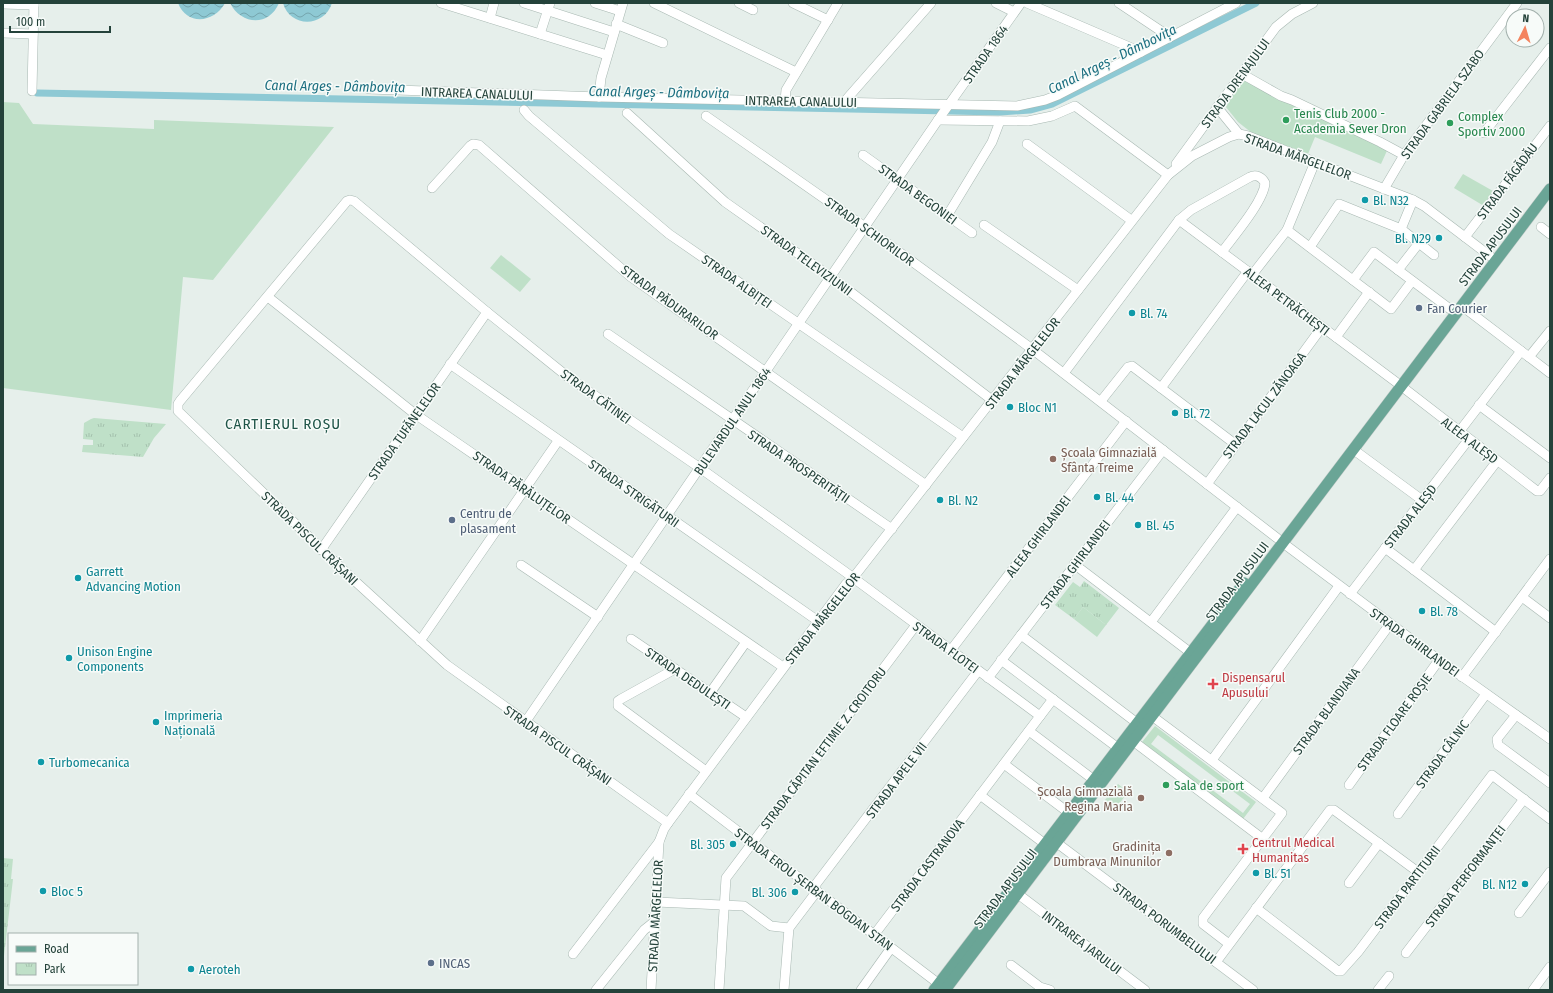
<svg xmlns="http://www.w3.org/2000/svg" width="1553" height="993" viewBox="0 0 1553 993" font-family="'Fira Sans Condensed',sans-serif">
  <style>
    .grass { fill: #bfe0c8; fill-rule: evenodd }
    .park { fill: url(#park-tufts) }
    .water { fill: url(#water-waves) }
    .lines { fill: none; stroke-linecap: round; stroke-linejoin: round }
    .canal { stroke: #8ec9d4; stroke-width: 7 }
    .minor-casing { stroke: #a8b8b2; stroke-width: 10 }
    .major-casing { stroke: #c2cac8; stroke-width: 12 }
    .minor { stroke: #fff; stroke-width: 9 }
    .major { stroke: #6aa596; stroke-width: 11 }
    .leisure-dot { fill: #2e9e5b; stroke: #f7fbf9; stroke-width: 1.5 }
    .culture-dot { fill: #0f9aa8; stroke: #f7fbf9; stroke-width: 1.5 }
    .service-dot { fill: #5c6f8a; stroke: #f7fbf9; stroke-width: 1.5 }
    .education-dot { fill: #8d6e63; stroke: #f7fbf9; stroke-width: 1.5 }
    .health-dot { fill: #e0444e; stroke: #f7fbf9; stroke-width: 1.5 }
    .labels { text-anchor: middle; stroke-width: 3; stroke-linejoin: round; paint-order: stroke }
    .street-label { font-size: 13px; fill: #24423a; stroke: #f7fbf9 }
    .leisure-label { font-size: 13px; fill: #27864d; stroke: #f7fbf9; text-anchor: start }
    .culture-label { font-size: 13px; fill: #0d838f; stroke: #f7fbf9; text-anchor: start }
    .service-label { font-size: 13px; fill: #4e5e75; stroke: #f7fbf9; text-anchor: start }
    .education-label { font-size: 13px; fill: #785e54; stroke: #f7fbf9; text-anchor: end }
    .health-label { font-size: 13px; fill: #be3a42; stroke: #f7fbf9; text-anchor: start }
    .water-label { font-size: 14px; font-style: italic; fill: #1c6f80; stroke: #f7fbf9 }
    .quarter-label { font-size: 15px; letter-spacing: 1px; fill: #1f5548; stroke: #f7fbf9 }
  </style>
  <defs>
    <pattern id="park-tufts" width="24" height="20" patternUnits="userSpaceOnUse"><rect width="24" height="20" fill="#bfe0c8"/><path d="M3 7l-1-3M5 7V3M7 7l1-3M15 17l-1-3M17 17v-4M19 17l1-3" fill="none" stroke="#a4c1ad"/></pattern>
    <pattern id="water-waves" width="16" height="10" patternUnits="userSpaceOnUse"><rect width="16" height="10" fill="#8ec9d4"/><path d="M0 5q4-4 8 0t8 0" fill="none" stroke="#74a5ad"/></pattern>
  </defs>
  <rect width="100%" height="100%" fill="#e6efeb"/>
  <g class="grass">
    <polygon points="1244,77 1318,117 1390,144 1381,164 1315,137 1308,154 1252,133 1238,122 1226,107"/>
    <polygon points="3,102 19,103 33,124 154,129 154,120 334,127 213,280 183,277 171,410 3,388"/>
    <polygon points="1463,174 1493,191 1484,206 1454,188"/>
    <polygon points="501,255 531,279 520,292 490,268"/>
    <polygon points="1083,607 1106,625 1097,637 1074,619"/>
    <path d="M1155 726 1256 802 1243 819 1142 742ZM1158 735 1250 804 1243 813 1151 744Z"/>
  </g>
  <g class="park">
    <polygon points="94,418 166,424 154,438 143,457 82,452 83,445 93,445 93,440 83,439 84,423 91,419"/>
    <polygon points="1084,581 1119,608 1106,625 1083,607 1074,619 1055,605 1073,582 1080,587"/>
    <polygon points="1118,784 1128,792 1116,808 1105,800"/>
    <polygon points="3,858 13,859 11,879 13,879 4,956"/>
  </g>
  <g class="water">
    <path d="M178 3H225C214 23 187 26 178 3Z"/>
    <path d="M230 3H279C269 27 241 25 230 3Z"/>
    <path d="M283 3H332C324 28 290 28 283 3Z"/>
  </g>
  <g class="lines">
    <polyline class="canal" points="37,93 1000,112 1030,110 1052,104 1256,3"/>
    <defs>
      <g id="minor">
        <polyline points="441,3 607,55"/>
        <polyline points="524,3 614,32"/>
        <polyline points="595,3 620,11"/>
        <polyline points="654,3 796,72"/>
        <polyline points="739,3 753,10"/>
        <polyline points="793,3 828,20"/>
        <polyline points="996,3 1014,12"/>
        <polyline points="1027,3 1141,52"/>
        <polyline points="1119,3 1170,37"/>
        <polyline points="3,4 34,5"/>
        <polyline points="490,18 494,3"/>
        <polyline points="616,24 663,43"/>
        <polyline points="3,33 33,34"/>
        <polyline points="540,34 550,3"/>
        <polyline points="1242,74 1281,96 1292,100 1380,142 1404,155"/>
        <polyline points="369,89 599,97 1017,106 1045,100 1058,95 1236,3"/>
        <polyline points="32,91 34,3"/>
        <polyline points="599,97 601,78 623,3"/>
        <polyline points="785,101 786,90 838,3"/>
        <polyline points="844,102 931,3"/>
        <polyline points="1217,107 1239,134"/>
        <polyline points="524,110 529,116 669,234 963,437"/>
        <polyline points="627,113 725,202 831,277 992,400"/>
        <polyline points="706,116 865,227 1032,349 1277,538"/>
        <polyline points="938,120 1028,121 1052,116 1075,106 1168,175"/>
        <polyline points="1484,133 1550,48"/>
        <polyline points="1027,144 1131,220"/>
        <polyline points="863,155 972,233"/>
        <polyline points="1176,164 1276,27 1292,14 1313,3"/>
        <polyline points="432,188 470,146 473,144 479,145 631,277 926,485"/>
        <polyline points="1384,189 1404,155 1517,3"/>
        <polyline points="947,216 992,142 1000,121"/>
        <polyline points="1179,220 1396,382 1537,491 1540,491 1550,478"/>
        <polyline points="984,225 1078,290"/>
        <polyline points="1541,227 1550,234"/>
        <polyline points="1401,229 1413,200"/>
        <polyline points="1287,230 1391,309 1412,281"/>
        <polyline points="1465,237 1550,126"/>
        <polyline points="1310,247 1339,204 1401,229 1434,255"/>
        <polyline points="1398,270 1419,243"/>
        <polyline points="1252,275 1287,230 1315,162"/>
        <polyline points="1353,280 1374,252 1450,309"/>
        <polyline points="268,297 415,414 783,667"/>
        <polyline points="1462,306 1550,373"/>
        <polyline points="608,334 892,529"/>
        <polyline points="1336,337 1369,292"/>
        <polyline points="1529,357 1550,331"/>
        <polyline points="450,364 818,621"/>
        <path d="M1064 373 1179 220 1191 210 1250 177C1256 174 1262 177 1265 183 1264 201 1233 237 1222 252"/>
        <polyline points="1161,388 1248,271"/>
        <polyline points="1101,401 1128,367 1132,366 1235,444"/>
        <polyline points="1479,405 1550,458"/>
        <polyline points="1459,432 1521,351"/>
        <polyline points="1354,450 1422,500"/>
        <polyline points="1207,484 1322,327"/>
        <polyline points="1283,543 1439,660 1550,739"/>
        <polyline points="1385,548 1496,632"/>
        <polyline points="321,550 487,312"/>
        <polyline points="1074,564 1191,653"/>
        <polyline points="521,565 598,617"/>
        <polyline points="1414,570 1497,461"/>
        <polyline points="1350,594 1469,439"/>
        <polyline points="1522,597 1550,618"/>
        <polyline points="1151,622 1237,507"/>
        <polyline points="1021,635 1137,723"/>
        <polyline points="631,639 746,717"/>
        <polyline points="420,641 558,441"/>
        <polyline points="951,650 1126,421"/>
        <polyline points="1001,660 1118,748"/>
        <polyline points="675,669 621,699 618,701 618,706 706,771"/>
        <polyline points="1462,677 1550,559"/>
        <polyline points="988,678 1163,450"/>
        <polyline points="710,693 746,642"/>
        <polyline points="1516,715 1497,739 1498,745 1550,783"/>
        <polyline points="1152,716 1282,813 1203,918 1203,924 1229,944"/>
        <polyline points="526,721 938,120 1021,3"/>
        <polyline points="1029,731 1094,780"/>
        <polyline points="1133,741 1263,839"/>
        <polyline points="1212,760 1339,586"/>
        <polyline points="1004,764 1069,813"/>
        <polyline points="1349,785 1439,660"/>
        <polyline points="689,794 939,984"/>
        <polyline points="980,795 1045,844"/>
        <polyline points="1263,798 1390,624"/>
        <polyline points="1398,814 1486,694"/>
        <polyline points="668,823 447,665 356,582 178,411 178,404 180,401 347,201 350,200 354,201 487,312 568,377 700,468 844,571 1040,716"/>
        <polyline points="1057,843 1253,990"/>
        <polyline points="1349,883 1379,843"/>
        <polyline points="813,888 978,671"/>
        <polyline points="1018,894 1145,990"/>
        <polyline points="656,902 744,906 771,926 789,928"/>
        <polyline points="1256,908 1338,971 1341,971 1358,952 1492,775 1550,819"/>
        <polyline points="1519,913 1550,872"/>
        <polyline points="874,935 1053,699"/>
        <polyline points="1406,953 1524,799"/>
        <polyline points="573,954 659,842"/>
        <polyline points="1216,962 1330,810 1334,810 1418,872"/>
        <polyline points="1011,965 1040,987 1050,990"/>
        <polyline points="596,990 644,930 654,922"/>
        <polyline points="651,990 659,842 664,829 668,823 846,584 853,578 1168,175 1192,156 1229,137 1239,134 1248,136 1413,200 1424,206 1490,256"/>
        <polyline points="719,990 726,878 916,625"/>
        <polyline points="784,990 789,928 817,891"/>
        <polyline points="861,990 891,948"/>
        <polyline points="1378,990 1389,976"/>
        <polyline points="1533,990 1550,967"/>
      </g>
      <g id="major">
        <polyline points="934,990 1244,583"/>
        <polyline points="945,990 1550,189"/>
      </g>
    </defs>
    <use href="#minor" class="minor-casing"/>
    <use href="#major" class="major-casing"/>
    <use href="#minor" class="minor"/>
    <use href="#major" class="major"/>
  </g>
  <g class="leisure-dot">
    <circle cx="1286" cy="120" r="4"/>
    <circle cx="1450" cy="123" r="4"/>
    <circle cx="1166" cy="785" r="4"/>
  </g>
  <g class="culture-dot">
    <circle cx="1365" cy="200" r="4"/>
    <circle cx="1439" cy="238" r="4"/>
    <circle cx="1132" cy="313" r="4"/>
    <circle cx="1010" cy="407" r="4"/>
    <circle cx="1175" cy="413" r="4"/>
    <circle cx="1097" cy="497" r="4"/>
    <circle cx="940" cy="500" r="4"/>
    <circle cx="1138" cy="525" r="4"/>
    <circle cx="78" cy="578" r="4"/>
    <circle cx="1422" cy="611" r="4"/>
    <circle cx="69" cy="658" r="4"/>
    <circle cx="156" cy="722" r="4"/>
    <circle cx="41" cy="762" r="4"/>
    <circle cx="733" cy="844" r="4"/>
    <circle cx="1256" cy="873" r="4"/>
    <circle cx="1525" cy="884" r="4"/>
    <circle cx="43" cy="891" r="4"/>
    <circle cx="795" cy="892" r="4"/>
    <circle cx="191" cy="969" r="4"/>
  </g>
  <g class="service-dot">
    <circle cx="1419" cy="308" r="4"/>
    <circle cx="452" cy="520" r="4"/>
    <circle cx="431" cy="963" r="4"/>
  </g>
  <g class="education-dot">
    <circle cx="1053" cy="459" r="4"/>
    <circle cx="1141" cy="798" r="4"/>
    <circle cx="1169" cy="853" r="4"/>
  </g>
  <g class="health-dot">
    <path d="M1211 678h4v4h4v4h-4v4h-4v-4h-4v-4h4z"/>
    <path d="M1241 843h4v4h4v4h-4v4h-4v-4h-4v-4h4z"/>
  </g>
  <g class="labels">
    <g class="street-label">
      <text transform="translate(985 54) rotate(-55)" y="5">STRADA 1864</text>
      <text transform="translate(1235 83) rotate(-54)" y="5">STRADA DRENAJULUI</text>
      <text transform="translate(477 93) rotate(2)" y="5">INTRAREA CANALULUI</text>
      <text transform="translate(801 101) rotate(1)" y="5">INTRAREA CANALULUI</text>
      <text transform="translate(1442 104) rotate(-54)" y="5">STRADA GABRIELA SZABO</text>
      <text transform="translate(1298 156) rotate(20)" y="5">STRADA MĂRGELELOR</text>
      <text transform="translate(1507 181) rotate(-53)" y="5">STRADA FĂGĂDĂU</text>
      <text transform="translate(918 194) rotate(36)" y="5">STRADA BEGONIEI</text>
      <text transform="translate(870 231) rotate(36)" y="5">STRADA SCHIORILOR</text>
      <text transform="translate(1490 246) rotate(-53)" y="5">STRADA APUSULUI</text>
      <text transform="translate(807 260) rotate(36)" y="5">STRADA TELEVIZIUNII</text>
      <text transform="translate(737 281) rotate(35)" y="5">STRADA ALBIȚEI</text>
      <text transform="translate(1287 301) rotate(37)" y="5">ALEEA PETRĂCHEȘTI</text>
      <text transform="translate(670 302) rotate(36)" y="5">STRADA PĂDURARILOR</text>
      <text transform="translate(1022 363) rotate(-52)" y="5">STRADA MĂRGELELOR</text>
      <text transform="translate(596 396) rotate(36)" y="5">STRADA CĂTINEI</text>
      <text transform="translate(1264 405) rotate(-53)" y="5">STRADA LACUL ZĂNOAGA</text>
      <text transform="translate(732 421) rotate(-56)" y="5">BULEVARDUL ANUL 1864</text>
      <text transform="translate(404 431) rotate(-55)" y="5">STRADA TUFĂNELELOR</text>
      <text transform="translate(1470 440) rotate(37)" y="5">ALEEA ALEȘD</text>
      <text transform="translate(799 466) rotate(34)" y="5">STRADA PROSPERITĂȚII</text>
      <text transform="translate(522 487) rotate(35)" y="5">STRADA PĂRĂLUȚELOR</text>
      <text transform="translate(634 493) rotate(35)" y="5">STRADA STRIGĂTURII</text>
      <text transform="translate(1410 516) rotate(-52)" y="5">STRADA ALEȘD</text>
      <text transform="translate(1038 536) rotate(-53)" y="5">ALEEA GHIRLANDEI</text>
      <text transform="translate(310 538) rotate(44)" y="5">STRADA PISCUL CRĂȘANI</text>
      <text transform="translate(1075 564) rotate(-53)" y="5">STRADA GHIRLANDEI</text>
      <text transform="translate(1237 581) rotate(-53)" y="5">STRADA APUSULUI</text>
      <text transform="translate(822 618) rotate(-52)" y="5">STRADA MĂRGELELOR</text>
      <text transform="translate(1415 642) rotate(36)" y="5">STRADA GHIRLANDEI</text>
      <text transform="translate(946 647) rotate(36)" y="5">STRADA FLOTEI</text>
      <text transform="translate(688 678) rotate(34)" y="5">STRADA DEDULEȘTI</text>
      <text transform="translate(1326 711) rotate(-54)" y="5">STRADA BLANDIANA</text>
      <text transform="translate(1394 722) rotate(-54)" y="5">STRADA FLOARE ROȘIE</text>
      <text transform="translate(558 745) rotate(35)" y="5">STRADA PISCUL CRĂȘANI</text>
      <text transform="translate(823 748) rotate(-53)" y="5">STRADA CĂPITAN EFTIMIE Z. CROITORU</text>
      <text transform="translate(1442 754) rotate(-54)" y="5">STRADA CÂLNIC</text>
      <text transform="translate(896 780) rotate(-53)" y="5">STRADA APELE VII</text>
      <text transform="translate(927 865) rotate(-53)" y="5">STRADA CASTRANOVA</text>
      <text transform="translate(1465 876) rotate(-53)" y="5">STRADA PERFORMANȚEI</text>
      <text transform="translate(1407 887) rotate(-53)" y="5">STRADA PARTITURII</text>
      <text transform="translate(1005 888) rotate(-53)" y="5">STRADA APUSULUI</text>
      <text transform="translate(814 889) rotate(37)" y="5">STRADA EROU ȘERBAN BOGDAN STAN</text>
      <text transform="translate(655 916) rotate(-87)" y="5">STRADA MĂRGELELOR</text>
      <text transform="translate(1165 923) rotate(37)" y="5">STRADA PORUMBELULUI</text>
      <text transform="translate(1082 942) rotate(37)" y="5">INTRAREA JARULUI</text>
    </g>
    <g class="leisure-label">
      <text x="1294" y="118">Tenis Club 2000 -<tspan x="1294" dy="15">Academia Sever Dron</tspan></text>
      <text x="1458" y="121">Complex<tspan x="1458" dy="15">Sportiv 2000</tspan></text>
      <text x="1174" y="790">Sala de sport</text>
    </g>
    <g class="culture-label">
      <text x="1373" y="205">Bl. N32</text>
      <text x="1431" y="243" text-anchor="end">Bl. N29</text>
      <text x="1140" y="318">Bl. 74</text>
      <text x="1018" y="412">Bloc N1</text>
      <text x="1183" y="418">Bl. 72</text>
      <text x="1105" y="502">Bl. 44</text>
      <text x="948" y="505">Bl. N2</text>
      <text x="1146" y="530">Bl. 45</text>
      <text x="86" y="576">Garrett<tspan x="86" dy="15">Advancing Motion</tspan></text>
      <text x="1430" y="616">Bl. 78</text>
      <text x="77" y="656">Unison Engine<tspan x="77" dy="15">Components</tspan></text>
      <text x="164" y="720">Imprimeria<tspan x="164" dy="15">Națională</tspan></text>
      <text x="49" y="767">Turbomecanica</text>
      <text x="725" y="849" text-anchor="end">Bl. 305</text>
      <text x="1264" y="878">Bl. 51</text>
      <text x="1517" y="889" text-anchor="end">Bl. N12</text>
      <text x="51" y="896">Bloc 5</text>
      <text x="787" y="897" text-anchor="end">Bl. 306</text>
      <text x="199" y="974">Aeroteh</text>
    </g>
    <g class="service-label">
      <text x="1427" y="313">Fan Courier</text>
      <text x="460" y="518">Centru de<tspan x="460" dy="15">plasament</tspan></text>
      <text x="439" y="968">INCAS</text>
    </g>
    <g class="education-label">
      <text x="1061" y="457" text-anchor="start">Școala Gimnazială<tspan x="1061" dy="15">Sfânta Treime</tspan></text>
      <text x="1133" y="796">Școala Gimnazială<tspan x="1133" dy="15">Regina Maria</tspan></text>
      <text x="1161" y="851">Gradinița<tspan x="1161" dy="15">Dumbrava Minunilor</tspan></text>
    </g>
    <g class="health-label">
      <text x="1222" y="682">Dispensarul<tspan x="1222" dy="15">Apusului</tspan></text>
      <text x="1252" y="847">Centrul Medical<tspan x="1252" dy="15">Humanitas</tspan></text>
    </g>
    <g class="water-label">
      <text transform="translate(1112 59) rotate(-26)" y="5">Canal Argeș - Dâmbovița</text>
      <text transform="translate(335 86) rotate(1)" y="5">Canal Argeș - Dâmbovița</text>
      <text transform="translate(659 92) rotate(1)" y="5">Canal Argeș - Dâmbovița</text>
    </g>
    <g class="quarter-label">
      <text x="283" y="429">CARTIERUL ROȘU</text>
    </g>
  </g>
  <rect width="1553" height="993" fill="none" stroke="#24423a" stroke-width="8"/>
  <rect x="8" y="933" width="130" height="52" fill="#f7fbf9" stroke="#a3b1ad"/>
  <rect x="16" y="946" width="20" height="6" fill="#6aa596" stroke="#a3b1ad"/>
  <text x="44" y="953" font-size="12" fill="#24423a">Road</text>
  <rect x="16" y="963" width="20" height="12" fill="url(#park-tufts)" stroke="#a3b1ad"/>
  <text x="44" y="973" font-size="12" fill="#24423a">Park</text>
  <g transform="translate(1525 28) rotate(5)"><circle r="19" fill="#f7fbf9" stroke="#a3b1ad"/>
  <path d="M0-3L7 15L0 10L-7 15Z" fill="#f4845f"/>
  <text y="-6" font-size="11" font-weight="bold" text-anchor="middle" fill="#24423a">N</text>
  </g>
  <path d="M10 26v6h100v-6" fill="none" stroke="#24423a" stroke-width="2"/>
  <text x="16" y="26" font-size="12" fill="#24423a" stroke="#f7fbf9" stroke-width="3" paint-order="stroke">100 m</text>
</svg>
